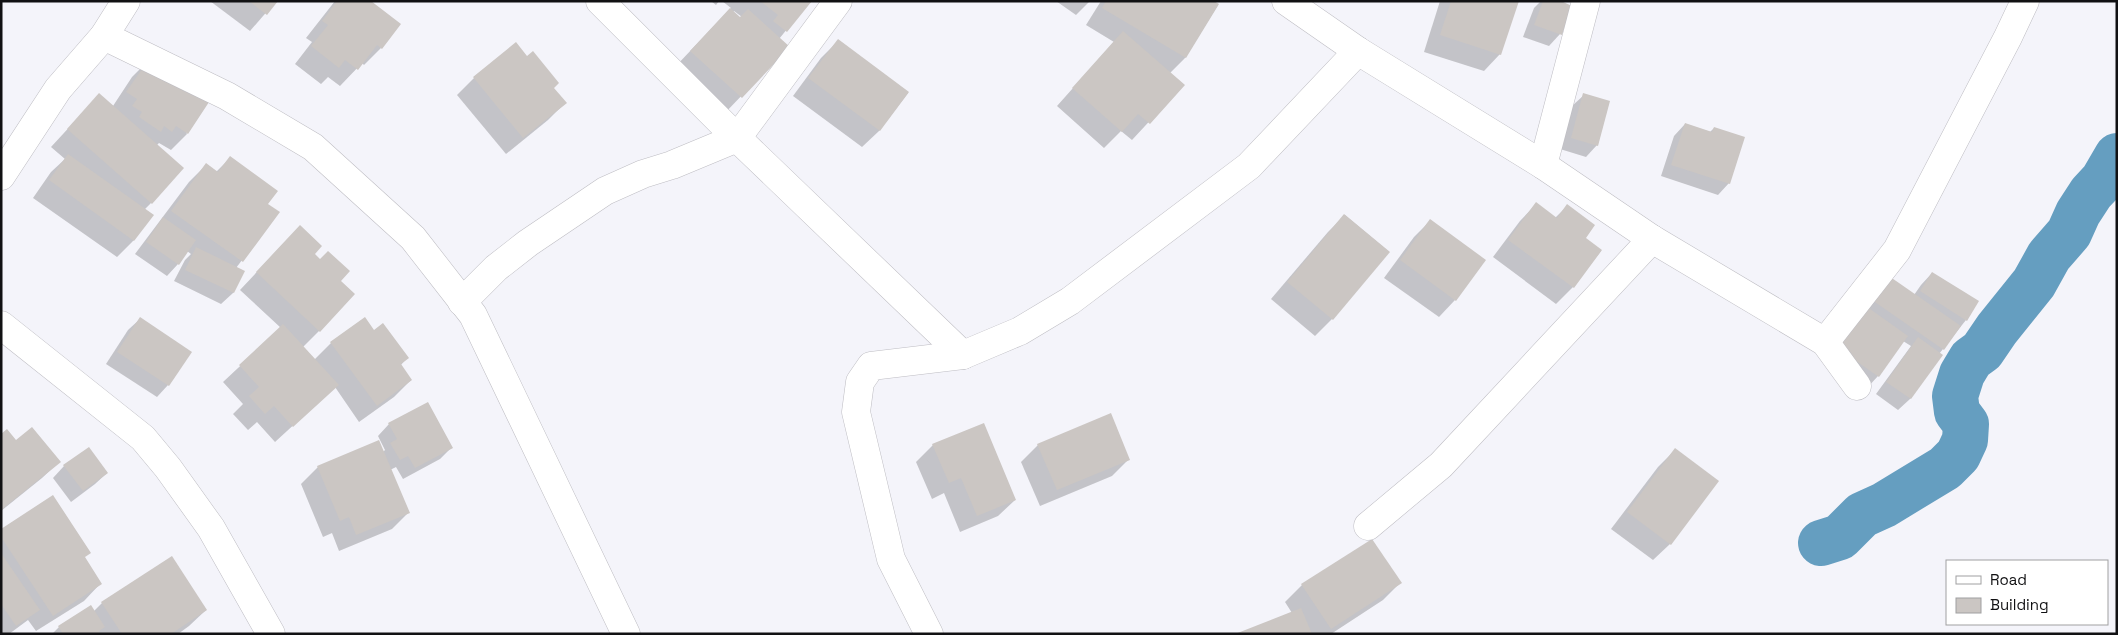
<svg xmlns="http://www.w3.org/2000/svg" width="2118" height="635" viewBox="0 0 2118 635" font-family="'Space Grotesk',sans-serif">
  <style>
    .shadow { fill: #0003; fill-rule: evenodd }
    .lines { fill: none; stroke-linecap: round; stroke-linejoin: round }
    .river { stroke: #659ec0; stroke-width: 46 }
    .building { fill: #cbc6c3 }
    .minor-casing { stroke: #bebdc3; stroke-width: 29 }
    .minor { stroke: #fff; stroke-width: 28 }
  </style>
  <rect width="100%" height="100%" fill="#f4f4fa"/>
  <g class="shadow">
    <polygon points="210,1 276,1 250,31"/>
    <polygon points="335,1 369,1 381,48 364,65 362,63 340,86 328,77 321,84 295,64 312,42 306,38"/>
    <polygon points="711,1 719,1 716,5"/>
    <path d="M722 1H810L779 39 788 47 724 114 674 68 731 8ZM734 11 742 17 740 19 733 12Z"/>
    <polygon points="1056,1 1090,1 1076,15"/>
    <polygon points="1101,1 1212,1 1218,5 1185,58 1170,73 1183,85 1132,140 1121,131 1104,148 1057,106 1114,42 1086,25"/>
    <polygon points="1440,1 1518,1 1500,54 1484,71 1424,52"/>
    <polygon points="1541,1 1557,1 1571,6 1560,34 1549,46 1523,37 1534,8"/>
    <polygon points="838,41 908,93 879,131 862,147 793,96 821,58"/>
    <polygon points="516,44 565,103 548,120 506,154 457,95 474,78"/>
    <polygon points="149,60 187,134 171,150 159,143 157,145 151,203 144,210 152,215 133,241 117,257 33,198 51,172 65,159 51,147 99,95 113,106 132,77"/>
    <polygon points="1584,95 1597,145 1586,157 1560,149 1572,106"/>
    <polygon points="1685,124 1710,132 1714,128 1729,183 1718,195 1661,176 1674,136"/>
    <polygon points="230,158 266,204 278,213 236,268 243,271 233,293 221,304 174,281 185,260 191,254 187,251 178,264 167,276 135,254 189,182 206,165 216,172"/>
    <polygon points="1536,204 1555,218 1567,206 1584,239 1601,251 1573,287 1556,304 1493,257 1520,221"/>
    <polygon points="1345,215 1389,252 1332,319 1315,336 1271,299 1328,232"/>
    <polygon points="1431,220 1455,300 1439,317 1384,278 1414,237"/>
    <polygon points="283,244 313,255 340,281 319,331 303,347 314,360 331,343 373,331 407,358 400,366 411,380 394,397 359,422 335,387 275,442 257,422 248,430 233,414 243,404 223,382 281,328 240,290"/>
    <polygon points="1932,273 1966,320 1939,354 1941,355 1910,399 1898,410 1876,394 1911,346 1903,341 1878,376 1867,388 1823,357 1875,287 1914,295 1921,285"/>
    <polygon points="140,319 168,385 157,397 106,364 128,330"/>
    <polygon points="389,424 452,447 440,459 403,479 396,467 390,470 408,513 392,529 339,551 332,533 323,537 301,484 318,467 383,452 385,450 378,436"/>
    <polygon points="1,435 59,462 42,478 1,511"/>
    <polygon points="933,445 1015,500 998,516 960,532 944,493 932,499 916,462"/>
    <polygon points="1038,445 1129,459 1112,476 1040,506 1021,462"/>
    <polygon points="1675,450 1670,544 1653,560 1611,529 1658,467"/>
    <polygon points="64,466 107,473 95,484 71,502 53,478"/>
    <polygon points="1,531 84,558 100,584 84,601 36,631 28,620 9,634 2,634"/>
    <polygon points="1372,540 1400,583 1383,600 1331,634 1238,634 1292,613 1285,602 1302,585"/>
    <polygon points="171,558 206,610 189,626 178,634 52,634 59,627 94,611 102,603"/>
  </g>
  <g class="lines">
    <polyline class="river" points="1821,543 1840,537 1862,515 1884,505 1945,468 1958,455 1965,440 1966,424 1957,412 1955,396 1962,374 1971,359 1982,351 1997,329 2034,283 2049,256 2069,233 2078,213 2091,193 2103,180 2117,156"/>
  </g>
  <g class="building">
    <polygon points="249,1 278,1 267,15"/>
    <polygon points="337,1 371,1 401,24 382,49 377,45 358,70 345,60 339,68 311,46 328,25 322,21"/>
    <polygon points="760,1 812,1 787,32 773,21 778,15"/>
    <polygon points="1106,1 1214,1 1219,4 1186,58 1102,8"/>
    <polygon points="1451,1 1519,1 1501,55 1440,35"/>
    <polygon points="1543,1 1561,1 1572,6 1562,35 1534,25"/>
    <polygon points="730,8 740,17 748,9 790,47 742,98 690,51"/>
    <polygon points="1123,31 1185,85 1150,124 1138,114 1122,132 1072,88"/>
    <polygon points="838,39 909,92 880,131 808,78"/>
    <polygon points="516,42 527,56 533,51 559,83 554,88 567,103 523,138 473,77"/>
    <polygon points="149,59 211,99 188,134 176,126 172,132 164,126 161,132 139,117 142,112 132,106 137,99 126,92"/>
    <polygon points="99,93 184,168 152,204 67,129"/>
    <polygon points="1583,93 1610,101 1598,146 1571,138"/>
    <polygon points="1685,123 1712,132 1714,127 1745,137 1730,184 1671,165"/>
    <polygon points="68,154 154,215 134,241 49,180"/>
    <polygon points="230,156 278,191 268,204 280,212 243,262 171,211 206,163 218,172"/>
    <polygon points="1536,202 1557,218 1567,204 1595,225 1586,238 1602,250 1574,288 1508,240"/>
    <polygon points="1344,214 1390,252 1333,320 1287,282"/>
    <polygon points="163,217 196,240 179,265 146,242"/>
    <polygon points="1430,219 1486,260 1456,301 1400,260"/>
    <polygon points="300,225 322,246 315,254 320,259 328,251 350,271 341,281 355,294 320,332 256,272"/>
    <polygon points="196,247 245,271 234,293 185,270"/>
    <polygon points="1932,272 1979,301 1967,321 1920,291"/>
    <polygon points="1886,274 1961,326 1944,350 1869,298"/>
    <polygon points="1863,304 1908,336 1879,377 1833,345"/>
    <polygon points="140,317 192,352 169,386 117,352"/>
    <polygon points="365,317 374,330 383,323 409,358 401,364 412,380 377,406 330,342"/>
    <polygon points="283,324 339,385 293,427 274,406 265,414 249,396 259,387 239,365"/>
    <polygon points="1918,337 1943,355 1911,399 1886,382"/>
    <polygon points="428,402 453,448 415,468 408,456 400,460 390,443 397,439 388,423"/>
    <polygon points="1111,413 1130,460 1057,490 1037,444"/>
    <polygon points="984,423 1016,500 977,516 961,478 949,483 932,444"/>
    <polygon points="32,427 61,462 1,510 1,434 7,429 16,440"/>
    <polygon points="379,440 410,513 356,535 349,517 340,521 317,466"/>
    <polygon points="89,447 108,473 83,491 63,465"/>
    <polygon points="1675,448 1719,481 1671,545 1627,512"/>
    <polygon points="53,495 91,553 85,557 102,584 53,616 1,537 1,529"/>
    <polygon points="1372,539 1402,583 1331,629 1301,584"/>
    <polygon points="1,553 40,610 16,626 1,604"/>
    <polygon points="172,556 207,610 171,634 122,634 101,602"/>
    <polygon points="91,605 105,627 99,631 100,634 63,634 58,626"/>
    <polygon points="1301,608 1312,634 1235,634"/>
  </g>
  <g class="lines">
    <defs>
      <g id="minor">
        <polyline points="600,1 737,138 963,355"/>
        <polyline points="1286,1 1358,51 1543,165 1652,239 1825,342 1857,386"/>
        <polyline points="104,36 227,96 313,147 413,238 473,315 626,634"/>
        <polyline points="1543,165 1586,1"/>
        <polyline points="1,176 58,89 104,36 126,1"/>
        <polyline points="462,302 496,268 528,243 605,191 643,174 672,165 737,138 838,1"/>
        <polyline points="1,325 143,438 168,468 211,528 271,634"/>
        <polyline points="1825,342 1897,250 2008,37 2025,1"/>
        <polyline points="1368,526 1441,465 1652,239"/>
        <polyline points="929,634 891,559 856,412 860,382 871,366 963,355 1020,331 1070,301 1249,166 1358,51"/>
      </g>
    </defs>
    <use href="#minor" class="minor-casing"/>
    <use href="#minor" class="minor"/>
  </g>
  <rect width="2118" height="635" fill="none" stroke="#111113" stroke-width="5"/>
  <rect x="1946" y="560" width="162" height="65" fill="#ffffff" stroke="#a0a0a1"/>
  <rect x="1956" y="576" width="25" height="8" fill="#ffffff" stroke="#a0a0a1"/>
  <text x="1990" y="585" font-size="15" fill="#111113">Road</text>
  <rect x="1956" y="598" width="25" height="15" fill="#cbc6c3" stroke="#a0a0a1"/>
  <text x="1990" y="610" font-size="15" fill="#111113">Building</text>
</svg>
